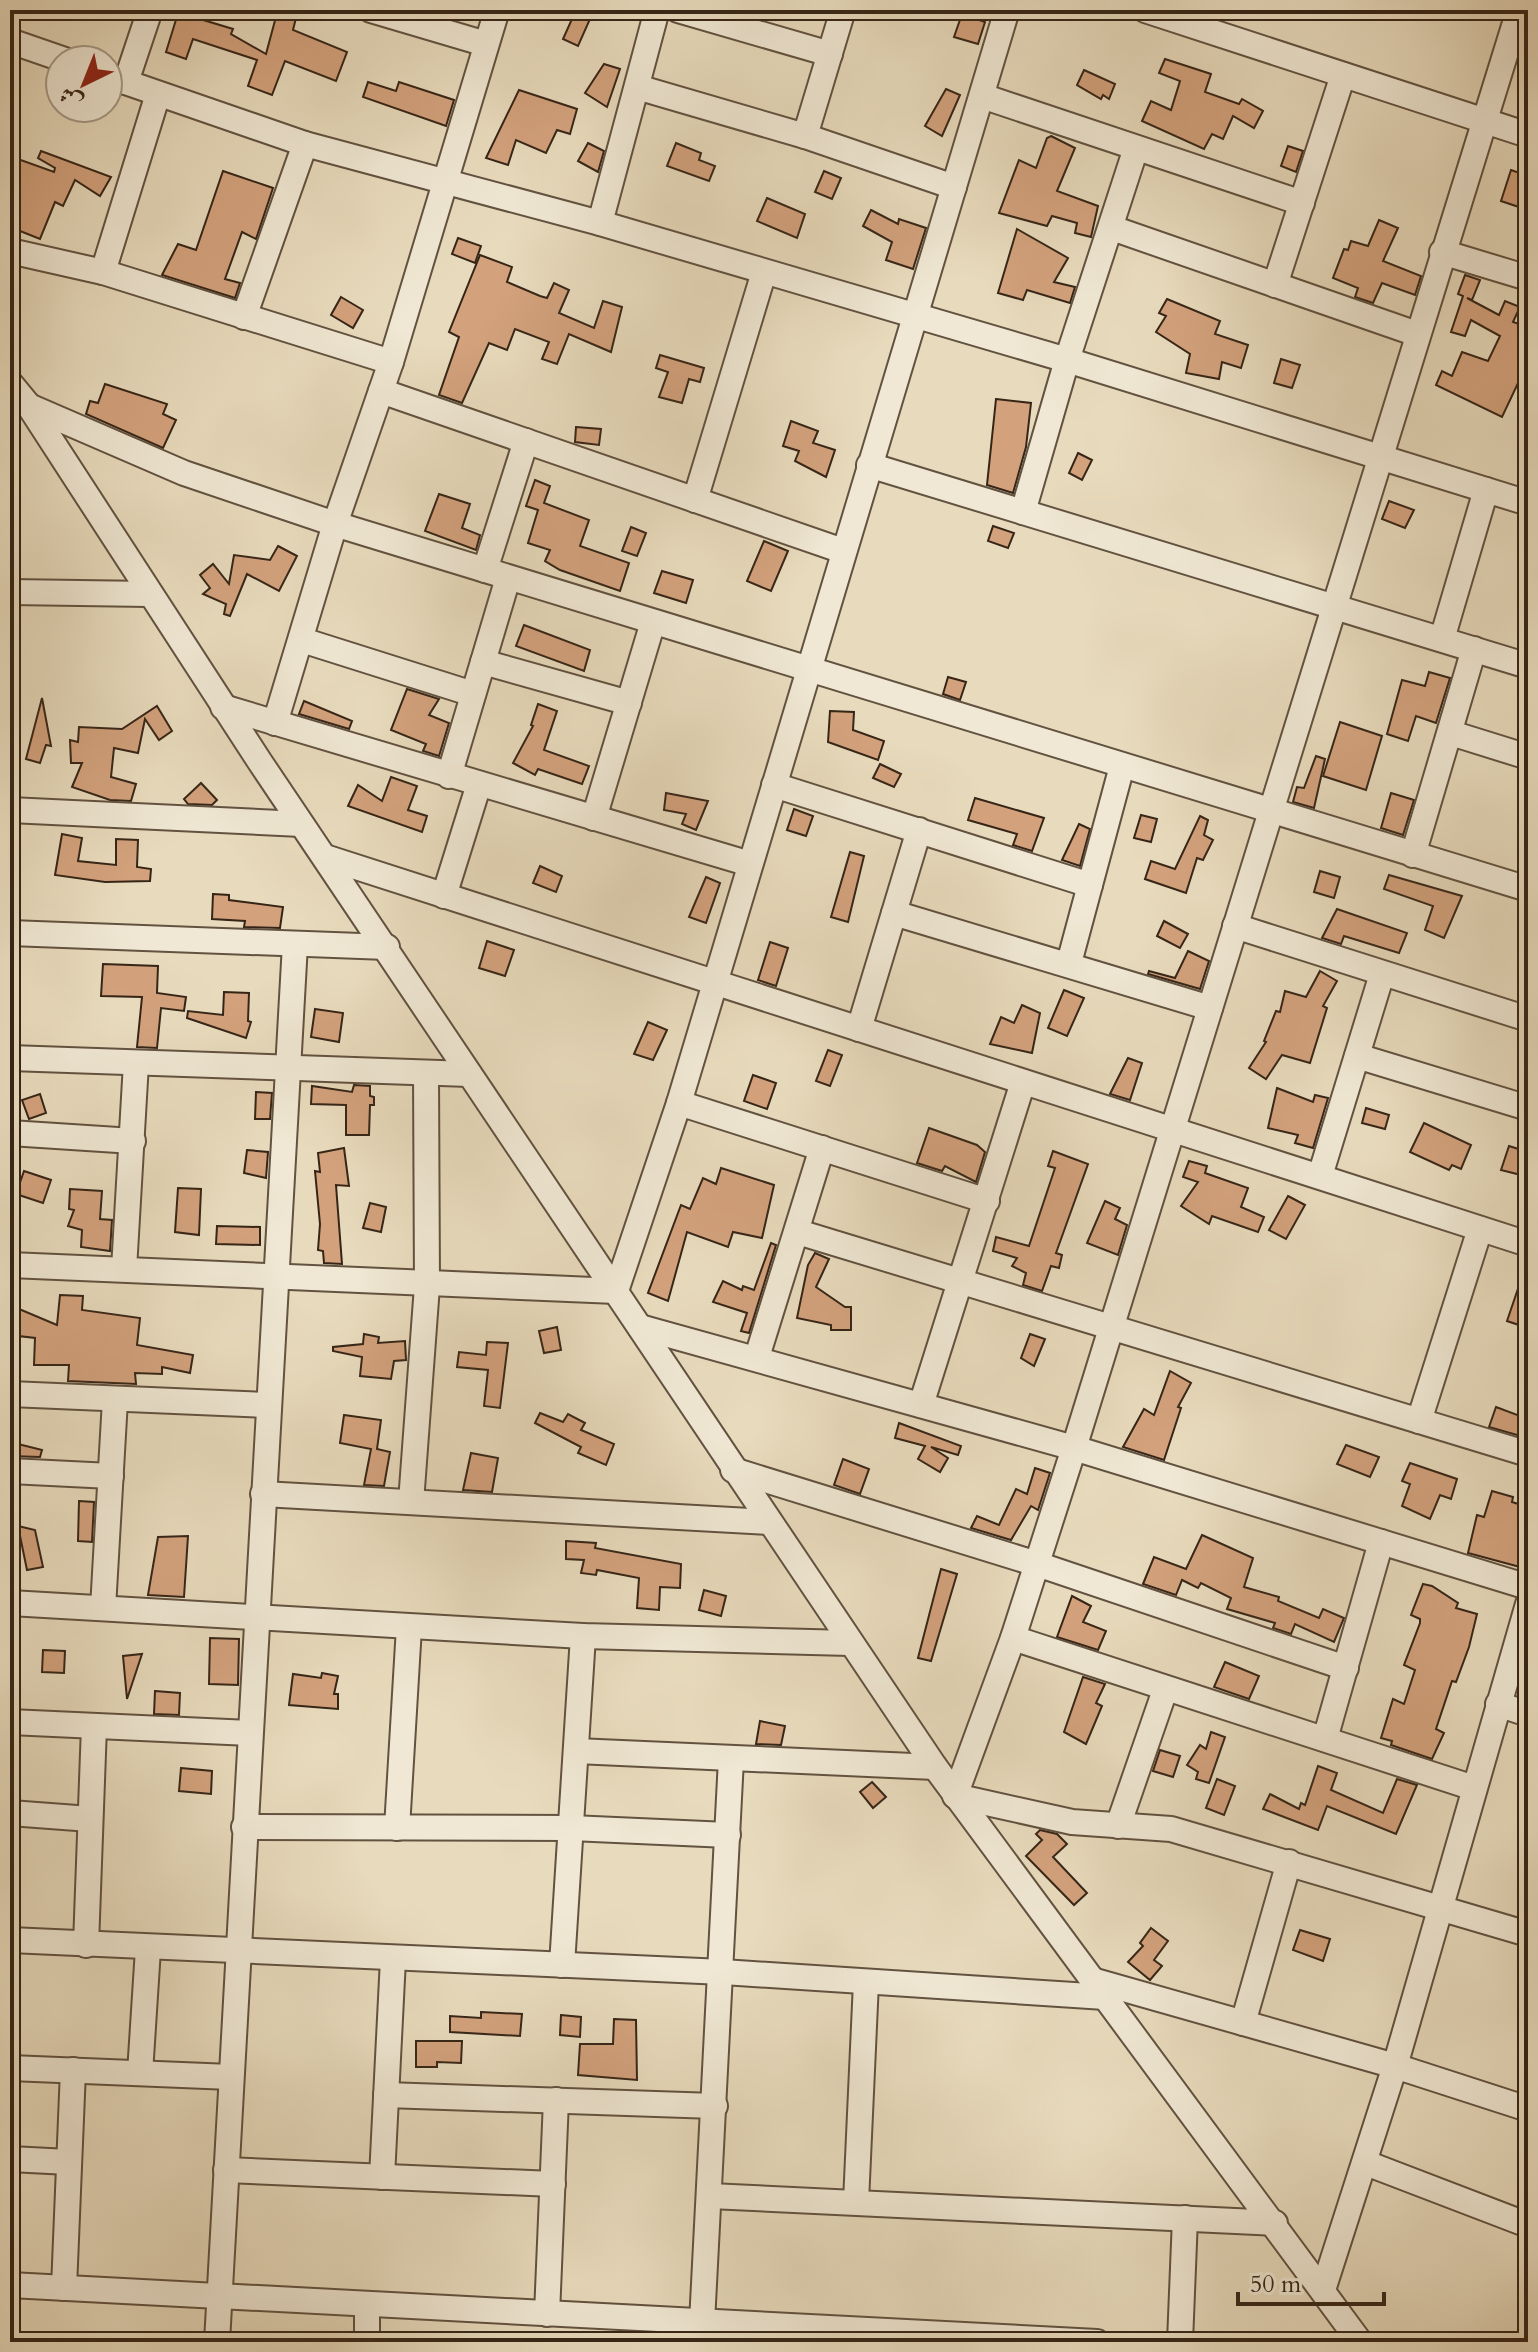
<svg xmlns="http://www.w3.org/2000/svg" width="1538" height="2352" viewBox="0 0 1538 2352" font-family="Cardo,Amiri,serif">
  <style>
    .building { fill: #d3a27d; stroke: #362517; stroke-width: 2 }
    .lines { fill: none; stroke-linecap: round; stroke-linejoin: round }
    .minor-casing { stroke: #625240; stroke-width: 28 }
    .minor { stroke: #f0e8d4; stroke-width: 24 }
  </style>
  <rect width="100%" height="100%" fill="#e8dbbd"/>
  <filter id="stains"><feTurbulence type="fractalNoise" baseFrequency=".0025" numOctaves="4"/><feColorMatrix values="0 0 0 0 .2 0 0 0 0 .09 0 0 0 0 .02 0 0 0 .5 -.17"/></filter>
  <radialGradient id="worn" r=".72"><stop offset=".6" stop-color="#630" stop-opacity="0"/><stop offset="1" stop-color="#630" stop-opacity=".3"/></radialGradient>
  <g class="building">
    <polygon points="179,10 204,10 200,19 233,29 231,34 266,54 277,13 296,18 293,30 347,52 336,81 285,61 272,95 248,86 257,60 193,39 186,59 166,52"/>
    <polygon points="576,10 594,10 578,46 563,39"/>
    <polygon points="962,14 985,22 978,44 954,37"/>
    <polygon points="1165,59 1211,74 1205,92 1239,104 1242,99 1263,111 1254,128 1233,116 1223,139 1212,134 1204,149 1142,121 1151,101 1171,110 1180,81 1159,73"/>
    <polygon points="604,64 620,69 607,107 585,93"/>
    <polygon points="1084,70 1115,84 1109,99 1103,95 1101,99 1077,85"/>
    <polygon points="368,82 396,91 399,82 454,100 446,126 363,97"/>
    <polygon points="946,89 960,95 942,136 925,126"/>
    <polygon points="519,90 577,109 570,134 557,130 546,153 516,140 508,165 486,158"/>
    <polygon points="1051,136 1075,148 1057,191 1098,206 1091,237 1075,233 1077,223 1052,216 1047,226 999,213 1019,160 1036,168 1047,138"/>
    <polygon points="588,143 604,151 598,172 578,161"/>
    <polygon points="676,143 701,153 699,160 715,166 709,181 667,166"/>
    <polygon points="1288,146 1303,151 1296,172 1281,166"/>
    <polygon points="41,151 111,177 100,196 75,180 63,206 55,202 40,239 10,227 10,181 18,159 54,172 55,168 38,158"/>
    <polygon points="1511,170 1528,176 1528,210 1501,201"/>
    <polygon points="223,171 273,188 256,239 242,232 225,279 240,283 235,298 162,275 178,244 196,250"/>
    <polygon points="824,171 841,178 832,199 815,192"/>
    <polygon points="767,198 805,214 797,238 757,221"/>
    <polygon points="871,210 898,224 899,219 926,228 913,269 886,260 892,242 863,226"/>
    <polygon points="1379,220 1398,228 1383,261 1421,276 1415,295 1382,283 1373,303 1355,297 1358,288 1333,278 1344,249 1348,250 1351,241 1368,246"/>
    <polygon points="1017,229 1068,258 1054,282 1075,287 1070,303 1027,290 1023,300 998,293"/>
    <polygon points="458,238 481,246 475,263 452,254"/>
    <polygon points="480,255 512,267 507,282 540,296 547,298 554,283 569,290 559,313 594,328 603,301 622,307 611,352 569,334 557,364 542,359 549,342 515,329 507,350 489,343 462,403 439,395 459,337 449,332"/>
    <polygon points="1465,275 1480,280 1472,300 1467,298 1499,315 1505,301 1520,307 1513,322 1528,327 1528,385 1519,381 1502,417 1436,385 1442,371 1452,376 1462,352 1488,361 1500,336 1471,320 1465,336 1451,332 1463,296 1458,294"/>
    <polygon points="341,297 363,310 353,328 331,315"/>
    <polygon points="1167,299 1220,321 1215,334 1248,345 1241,368 1222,362 1219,379 1186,373 1190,354 1156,332 1166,316 1159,313"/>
    <polygon points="660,355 704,368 700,382 689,379 682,403 659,397 668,372 656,368"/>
    <polygon points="1281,359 1300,365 1292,388 1274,383"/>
    <polygon points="105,384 167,404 163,414 176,420 163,448 86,414 90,401 98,403"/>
    <polygon points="996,399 1031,403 1026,447 1013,493 987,485"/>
    <polygon points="791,421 818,431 813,443 835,450 826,477 795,461 799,451 783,446"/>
    <polygon points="576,427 601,429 599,445 575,442"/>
    <polygon points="1078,453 1092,460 1082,480 1069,473"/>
    <polygon points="535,480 550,486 544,503 589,520 580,546 629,563 620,591 560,570 545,561 550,550 528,543 538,510 526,506"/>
    <polygon points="439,494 470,504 462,528 480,535 476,550 425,531"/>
    <polygon points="1389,501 1414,510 1405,528 1382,519"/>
    <polygon points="993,526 1014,533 1008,548 988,541"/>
    <polygon points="631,527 646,533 637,556 622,551"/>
    <polygon points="764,541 788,551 771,591 747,581"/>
    <polygon points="278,546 297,556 279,591 247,574 230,616 224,614 226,604 203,594 210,588 200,575 213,564 229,584 234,555 270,560"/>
    <polygon points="662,571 693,580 686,603 654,593"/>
    <polygon points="524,625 590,650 584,671 516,646"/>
    <polygon points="1429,672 1450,678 1436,723 1416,716 1408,741 1387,734 1402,680 1425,686"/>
    <polygon points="948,677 966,682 960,700 943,694"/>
    <polygon points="407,689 439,699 429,715 449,723 439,756 423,751 426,744 391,730"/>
    <polygon points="42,698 51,746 46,745 40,763 26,759"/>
    <polygon points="304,701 352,721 349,729 299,714"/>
    <polygon points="538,704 557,711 544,750 589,766 582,784 538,769 535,775 513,763 533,726 531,725"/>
    <polygon points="157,706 172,731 159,740 145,719 138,753 114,748 111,777 136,784 131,801 110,800 72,787 82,763 71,763 70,740 78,742 79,727 122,729"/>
    <polygon points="830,711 854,712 853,730 884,741 878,760 828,742"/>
    <polygon points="1340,722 1382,736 1366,790 1323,776"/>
    <polygon points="1316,756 1325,759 1314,808 1293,802 1297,787 1304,788"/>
    <polygon points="880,764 901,774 894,787 873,778"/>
    <polygon points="391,777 417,786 408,810 427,816 422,832 348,806 358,785 382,801"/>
    <polygon points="201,783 217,800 212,805 188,804 184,799"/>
    <polygon points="666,793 708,801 696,830 682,824 686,814 664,810"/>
    <polygon points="1391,793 1414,800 1403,835 1381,828"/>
    <polygon points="975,798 1044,818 1032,851 1013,845 1017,834 968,820"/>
    <polygon points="794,809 813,816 806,836 787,830"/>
    <polygon points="1141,815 1157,819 1151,842 1134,838"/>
    <polygon points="1200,816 1208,820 1204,835 1213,840 1203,860 1197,858 1186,893 1145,879 1151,861 1175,869"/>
    <polygon points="1079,824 1090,829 1080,866 1062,860"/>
    <polygon points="62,834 82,838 78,861 116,865 116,839 138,840 137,867 151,869 150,881 105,882 55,875"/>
    <polygon points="850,852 864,856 848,922 831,917"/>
    <polygon points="540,866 562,876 556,892 533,883"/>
    <polygon points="1320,871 1340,877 1334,898 1314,892"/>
    <polygon points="1389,875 1462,896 1444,938 1425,930 1433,906 1384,889"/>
    <polygon points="706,877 720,883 706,923 689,917"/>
    <polygon points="213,894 229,895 229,900 283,907 280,928 244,927 245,921 212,919"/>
    <polygon points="1337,909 1407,933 1399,953 1344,936 1341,944 1322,938"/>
    <polygon points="1164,921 1188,934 1180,948 1157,936"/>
    <polygon points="487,941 514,950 505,976 479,968"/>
    <polygon points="770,942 788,948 776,986 758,980"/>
    <polygon points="1188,951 1209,961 1200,989 1148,974 1149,971 1175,978"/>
    <polygon points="103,964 158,966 157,993 186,997 184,1011 161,1008 157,1048 137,1047 142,997 101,996"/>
    <polygon points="1320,971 1337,981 1323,1006 1327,1008 1310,1063 1282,1055 1266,1079 1249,1068 1266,1042 1264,1041 1276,1011 1280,1012 1285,991 1306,997"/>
    <polygon points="1064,990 1084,998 1067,1036 1048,1028"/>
    <polygon points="224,992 249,993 248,1021 251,1022 246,1038 187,1018 188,1011 223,1015"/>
    <polygon points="1022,1005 1040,1013 1032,1053 990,1044 1001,1017 1014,1023"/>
    <polygon points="315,1009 343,1013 339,1042 311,1037"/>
    <polygon points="648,1022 667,1030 653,1060 634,1054"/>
    <polygon points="828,1050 842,1055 830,1086 816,1081"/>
    <polygon points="1128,1058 1142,1063 1130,1100 1110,1094"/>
    <polygon points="753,1075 776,1083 767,1109 744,1101"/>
    <polygon points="354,1085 370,1086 370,1096 374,1097 374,1105 370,1105 369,1135 346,1135 346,1105 311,1104 312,1086 352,1092"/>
    <polygon points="1277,1088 1313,1102 1315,1095 1328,1098 1313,1148 1295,1143 1298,1135 1268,1128"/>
    <polygon points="256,1092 272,1093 270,1119 255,1119"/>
    <polygon points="40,1094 46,1113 29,1119 22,1100"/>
    <polygon points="1366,1108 1389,1115 1385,1129 1362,1123"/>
    <polygon points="1424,1123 1471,1145 1461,1169 1452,1165 1449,1170 1410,1152"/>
    <polygon points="929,1128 977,1145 985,1152 976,1182 945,1166 942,1171 917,1163"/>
    <polygon points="1509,1146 1528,1152 1521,1175 1501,1170"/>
    <polygon points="344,1148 349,1186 336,1185 342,1264 324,1263 323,1251 318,1250 320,1224 315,1171 320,1172 318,1153"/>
    <polygon points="247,1150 268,1152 266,1178 244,1173"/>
    <polygon points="1053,1151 1088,1164 1056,1253 1062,1255 1059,1268 1051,1266 1042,1291 1023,1285 1026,1273 1012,1266 1017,1258 993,1251 996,1237 1029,1246 1055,1168 1048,1166"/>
    <polygon points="1189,1161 1207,1166 1205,1173 1248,1188 1241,1207 1264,1217 1258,1232 1212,1216 1209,1224 1181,1206 1198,1182 1183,1177"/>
    <polygon points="721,1168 774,1185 762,1238 733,1232 728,1247 687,1232 668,1301 648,1293 681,1205 690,1209 703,1178 716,1184"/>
    <polygon points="24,1171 51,1180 43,1203 16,1194"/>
    <polygon points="178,1188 201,1189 199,1235 175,1232"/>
    <polygon points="70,1189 102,1191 100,1219 112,1220 110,1251 81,1247 82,1230 68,1226 74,1210 69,1209"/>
    <polygon points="1288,1196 1305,1205 1286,1239 1269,1230"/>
    <polygon points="1105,1201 1120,1208 1115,1219 1127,1225 1118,1255 1087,1243"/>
    <polygon points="370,1203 386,1207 381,1232 363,1228"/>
    <polygon points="217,1226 260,1227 260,1245 216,1244"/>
    <polygon points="771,1243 776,1245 749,1333 741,1331 747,1313 713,1302 723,1281 742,1290 743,1286 754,1290"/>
    <polygon points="815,1253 829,1259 816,1287 845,1307 851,1307 851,1330 831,1330 831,1325 797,1318 808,1265"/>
    <polygon points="1525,1268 1528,1268 1528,1328 1507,1321"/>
    <polygon points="60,1295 83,1296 82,1310 140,1318 137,1345 193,1355 190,1373 162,1367 162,1374 135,1373 136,1384 68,1381 69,1365 34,1365 35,1338 10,1335 12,1306 57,1325"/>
    <polygon points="557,1327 561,1350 544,1353 539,1331"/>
    <polygon points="364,1334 379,1337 378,1343 405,1341 406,1360 394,1361 391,1379 360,1376 362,1357 333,1351 333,1347 363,1344"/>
    <polygon points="1030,1334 1045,1339 1034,1366 1021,1358"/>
    <polygon points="487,1342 508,1343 500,1408 484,1406 488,1370 457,1367 459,1352 486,1355"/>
    <polygon points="1170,1371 1191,1383 1178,1407 1181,1408 1164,1460 1123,1447 1144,1409 1154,1415"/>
    <polygon points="1496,1407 1528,1419 1528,1438 1489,1427"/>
    <polygon points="540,1413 563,1422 568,1414 585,1423 581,1430 614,1444 606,1465 578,1453 581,1447 535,1423"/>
    <polygon points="344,1415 381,1420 377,1449 390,1452 384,1486 364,1485 371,1449 340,1443"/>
    <polygon points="899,1423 961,1446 958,1455 931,1447 948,1458 940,1472 918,1459 925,1446 895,1438"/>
    <polygon points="10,1442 42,1450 40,1457 10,1456"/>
    <polygon points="1346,1445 1379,1457 1370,1477 1337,1464"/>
    <polygon points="471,1453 498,1458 492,1492 463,1490"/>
    <polygon points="843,1459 869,1469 860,1494 834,1485"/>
    <polygon points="1410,1463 1457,1479 1451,1499 1440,1495 1430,1519 1402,1506 1410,1484 1402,1481"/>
    <polygon points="1035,1468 1050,1473 1038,1510 1031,1506 1011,1540 971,1528 977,1516 999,1525 1016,1489 1027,1494"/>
    <polygon points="1492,1491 1513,1497 1512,1502 1528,1507 1528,1540 1520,1567 1468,1553 1477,1515 1484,1517"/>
    <polygon points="79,1501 94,1502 92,1542 78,1541"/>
    <polygon points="18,1526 35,1530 43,1567 27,1570"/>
    <polygon points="1202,1535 1253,1558 1244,1587 1279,1597 1278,1601 1319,1618 1323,1609 1344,1618 1334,1642 1295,1624 1291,1634 1273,1628 1275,1623 1227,1609 1231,1598 1201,1583 1198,1588 1182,1580 1176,1595 1143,1584 1154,1557 1186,1569"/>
    <polygon points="188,1536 184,1597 148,1595 158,1537"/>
    <polygon points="566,1541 596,1543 595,1548 681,1564 680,1588 660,1587 659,1610 637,1608 639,1578 597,1570 596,1575 581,1573 584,1560 566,1559"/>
    <polygon points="941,1569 957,1574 931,1661 918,1658"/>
    <polygon points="1423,1584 1432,1586 1458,1603 1456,1608 1477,1614 1469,1647 1456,1682 1452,1681 1436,1729 1444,1733 1432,1759 1391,1745 1392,1741 1381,1738 1393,1699 1404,1704 1415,1670 1404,1665 1420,1623 1420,1619 1411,1615"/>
    <polygon points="704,1590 726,1596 721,1616 699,1610"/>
    <polygon points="1072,1596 1091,1606 1083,1622 1106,1631 1098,1650 1057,1637"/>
    <polygon points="210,1638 239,1639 238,1685 209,1684"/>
    <polygon points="43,1650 65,1651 64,1673 42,1672"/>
    <polygon points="142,1654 127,1699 123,1656"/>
    <polygon points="1225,1662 1259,1676 1249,1699 1214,1687"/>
    <polygon points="322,1673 338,1676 334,1694 338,1694 338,1709 289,1705 293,1674 321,1678"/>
    <polygon points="1083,1677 1105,1684 1096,1703 1102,1706 1086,1744 1064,1732"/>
    <polygon points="155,1691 180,1693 179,1715 154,1714"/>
    <polygon points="760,1721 785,1726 781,1745 756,1744"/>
    <polygon points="1211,1732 1225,1737 1209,1783 1196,1779 1198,1772 1187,1765 1200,1745 1206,1749"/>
    <polygon points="1160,1750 1180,1756 1173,1777 1153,1771"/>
    <polygon points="1318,1766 1337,1773 1331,1790 1383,1813 1397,1779 1417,1785 1396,1834 1327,1806 1318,1830 1263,1809 1270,1794 1299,1809 1301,1803 1305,1805"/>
    <polygon points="181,1768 212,1771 211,1794 179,1791"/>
    <polygon points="1217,1779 1235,1786 1224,1815 1206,1808"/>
    <polygon points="872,1782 886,1797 873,1808 860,1792"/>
    <polygon points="1040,1830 1057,1834 1067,1844 1053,1857 1087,1893 1074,1905 1026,1856 1042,1840 1036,1834"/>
    <polygon points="1151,1928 1168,1941 1154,1960 1162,1966 1150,1980 1128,1962 1143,1946 1140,1943"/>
    <polygon points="1300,1930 1330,1939 1323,1961 1293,1950"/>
    <polygon points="481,2012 522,2014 520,2036 450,2032 450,2016 481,2018"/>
    <polygon points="561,2015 581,2017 580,2037 560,2035"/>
    <polygon points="614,2019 636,2020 637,2080 578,2075 580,2044 613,2044"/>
    <polygon points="416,2041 462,2041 461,2063 437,2062 437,2067 416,2067"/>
  </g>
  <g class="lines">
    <defs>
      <g id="minor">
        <polyline points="371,10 486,44"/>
        <polyline points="678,10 830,54"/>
        <polyline points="1145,10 1528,135"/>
        <polyline points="1519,10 1074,1448 1013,1638 955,1796 1072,1822 1171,1829 1528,1934"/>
        <polyline points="10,41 65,60"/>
        <polyline points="108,76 305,144 600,223 1067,360 1528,503"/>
        <polyline points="126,82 150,10"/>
        <polyline points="637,87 805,136 954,187"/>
        <polyline points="982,96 1302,203"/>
        <polyline points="805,136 843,10"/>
        <polyline points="600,223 657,10"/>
        <polyline points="1112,228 1417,334"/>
        <polyline points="10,251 103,272 391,362"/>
        <polyline points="1442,252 1528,278"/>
        <polyline points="103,272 158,94"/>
        <polyline points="1275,285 1343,75"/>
        <polyline points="244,317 305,144"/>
        <polyline points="10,383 29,406 260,762 935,1767 1360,2342"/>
        <polyline points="381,391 843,551"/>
        <polyline points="29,406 184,473 335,524 1528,889"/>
        <polyline points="869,465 1528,666"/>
        <polyline points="695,500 764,272"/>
        <polyline points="1023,512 1067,360 1136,148"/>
        <polyline points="485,570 526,441"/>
        <polyline points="10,592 149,594"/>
        <polyline points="1442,639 1486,490"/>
        <polyline points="302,640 473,694"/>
        <polyline points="483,662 629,703"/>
        <polyline points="223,707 750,864"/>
        <polyline points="275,723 335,524 391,362 497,10"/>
        <polyline points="1451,733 1528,757"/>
        <polyline points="449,776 508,578"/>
        <polyline points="774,785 1090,885"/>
        <polyline points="10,810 301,824"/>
        <polyline points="594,818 653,622"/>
        <polyline points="1413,855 1474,649"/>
        <polyline points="325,857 1528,1244"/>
        <polyline points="444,896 479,784"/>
        <polyline points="894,913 1210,1008"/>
        <polyline points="1235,926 1528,1019"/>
        <polyline points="10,933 387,947"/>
        <polyline points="1069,963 1122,766"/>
        <polyline points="859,1029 919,830"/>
        <polyline points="1357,1056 1528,1108"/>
        <polyline points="10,1058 469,1074"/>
        <polyline points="679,1103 987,1201"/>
        <polyline points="10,1133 133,1141"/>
        <polyline points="1320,1176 1382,974"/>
        <polyline points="798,1232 1528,1454"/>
        <polyline points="10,1265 616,1291 679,1103 1007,10"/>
        <polyline points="124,1269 136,1063"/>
        <polyline points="640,1327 1074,1448 1528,1587"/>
        <polyline points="757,1357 822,1148"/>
        <polyline points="10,1394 268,1405"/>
        <polyline points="921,1405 1023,1082"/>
        <polyline points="1419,1421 1480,1229"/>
        <polyline points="733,1470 1037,1564 1346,1668"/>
        <polyline points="10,1471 111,1476"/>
        <polyline points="263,1494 768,1522"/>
        <polyline points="411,1502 427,1286 426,1073"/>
        <polyline points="10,1603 583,1636 850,1643"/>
        <polyline points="103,1608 115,1400"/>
        <polyline points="1013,1638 1474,1788"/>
        <polyline points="1498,1704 1528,1714"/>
        <polyline points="10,1722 250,1733"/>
        <polyline points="1325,1739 1381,1542"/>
        <polyline points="576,1751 935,1767"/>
        <polyline points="10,1813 90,1819"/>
        <polyline points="1118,1826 1165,1690"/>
        <polyline points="244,1827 571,1828 728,1835"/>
        <polyline points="397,1828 409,1627"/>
        <polyline points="10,1940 723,1972 1105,1997"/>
        <polyline points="86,1945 94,1726"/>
        <polyline points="562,1965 583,1636"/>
        <polyline points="1092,1980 1395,2066 1528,2109"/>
        <polyline points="1243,2023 1289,1862"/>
        <polyline points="10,2068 231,2077"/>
        <polyline points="140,2073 148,1949"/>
        <polyline points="386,2095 715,2106"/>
        <polyline points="10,2159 69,2162"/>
        <polyline points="1366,2163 1528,2225"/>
        <polyline points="226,2170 553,2184"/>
        <polyline points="382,2177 393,1959"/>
        <polyline points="710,2196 1275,2223"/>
        <polyline points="856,2202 866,1982"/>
        <polyline points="10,2285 1097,2342"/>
        <polyline points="64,2288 73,2070"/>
        <polyline points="1323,2290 1395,2066 1528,1604"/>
        <polyline points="367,2304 367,2342"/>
        <polyline points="547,2314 556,2100"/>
        <polyline points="217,2342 295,944"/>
        <polyline points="701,2342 731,1759"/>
        <polyline points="1180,2342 1185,2218"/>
      </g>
    </defs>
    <use href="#minor" class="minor-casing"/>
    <use href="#minor" class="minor"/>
  </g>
  <rect width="1538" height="2352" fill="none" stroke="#e8dbbd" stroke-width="40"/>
  <rect x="12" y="12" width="1514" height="2328" fill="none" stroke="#362517" stroke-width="4"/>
  <rect x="20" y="20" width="1498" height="2312" fill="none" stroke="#362517" stroke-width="2"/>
  <g transform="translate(84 84) rotate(223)"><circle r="38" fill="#f0e8d4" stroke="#a69a88" stroke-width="2"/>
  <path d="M0-6L14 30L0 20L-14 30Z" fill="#8f2418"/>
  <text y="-12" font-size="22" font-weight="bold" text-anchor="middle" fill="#362517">ش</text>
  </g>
  <path d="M1238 2292v12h146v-12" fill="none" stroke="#362517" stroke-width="4"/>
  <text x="1250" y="2292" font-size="24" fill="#362517" stroke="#f0e8d4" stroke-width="6" paint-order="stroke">50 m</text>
  <rect width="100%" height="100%" filter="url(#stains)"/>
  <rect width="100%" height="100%" fill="url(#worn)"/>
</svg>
